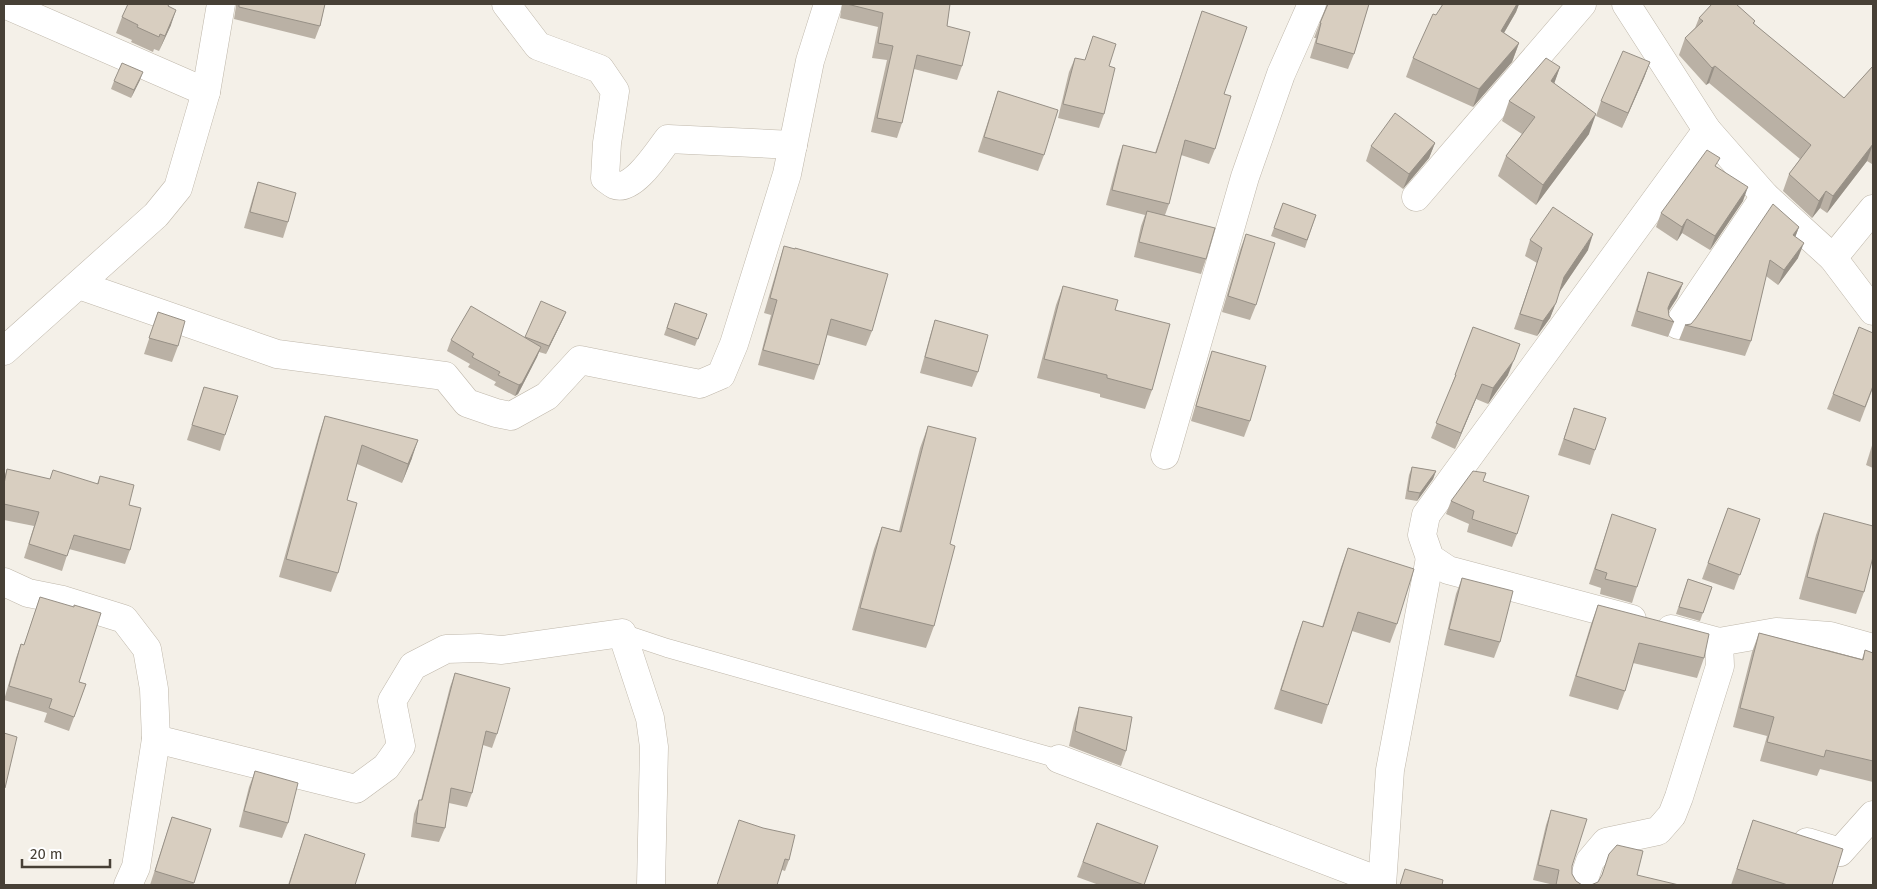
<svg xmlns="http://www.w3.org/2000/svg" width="1877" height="889" viewBox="0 0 1877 889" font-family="'Fira Sans',sans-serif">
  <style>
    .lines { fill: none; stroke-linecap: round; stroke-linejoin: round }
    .service-casing { stroke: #bfb7aa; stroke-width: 19 }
    .minor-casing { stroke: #bfb7aa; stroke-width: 29 }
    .service { stroke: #fff; stroke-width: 18 }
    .minor { stroke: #fff; stroke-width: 28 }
    .wall { fill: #bab1a5 }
    .shaded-wall { fill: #979086 }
    .building { fill: #d8cec0; stroke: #979086 }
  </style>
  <rect width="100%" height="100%" fill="#f4f0e8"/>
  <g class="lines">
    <defs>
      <polyline id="service" points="622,633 667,648 1059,759"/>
      <g id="minor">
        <polyline points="4,4 206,92"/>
        <path d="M506 4 538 46 600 69 615 91 607 143 605 178C608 180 611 183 615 185 633 192 658 152 668 139L793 145"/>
        <polyline points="1626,4 1707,130 1765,196 1833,258 1873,311"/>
        <polyline points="1416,197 1582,4"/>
        <polyline points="1833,258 1873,209"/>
        <polyline points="79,285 277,354 445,376 467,403 496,413 511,416 547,396 580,360 700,384 721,375 734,344 787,174 810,61 828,4"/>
        <polyline points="1678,325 1765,196"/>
        <polyline points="4,351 156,215 178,188 206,92 221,4"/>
        <polyline points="1165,455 1245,177 1281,74 1312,4"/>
        <polyline points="4,582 28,593 63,600 124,619 147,649 154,689 156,739"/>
        <polyline points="1632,619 1448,570 1430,558 1422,535 1426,515 1707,130"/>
        <polyline points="1719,642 1776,632 1830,636 1873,648"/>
        <polyline points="1059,759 1382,882"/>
        <polyline points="1807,842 1840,852 1873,815"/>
        <polyline points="128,885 136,867 156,739 356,789 386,767 401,746 392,701 413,666 446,649 479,648 502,650 622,633 650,718 654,747 651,885"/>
        <polyline points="1382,885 1390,770 1430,558"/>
        <polyline points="1582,885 1590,861 1606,842 1658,831 1672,815 1679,797 1720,666 1719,642 1671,629"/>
      </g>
    </defs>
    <use href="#service" class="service-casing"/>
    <use href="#minor" class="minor-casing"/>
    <use href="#service" class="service"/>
    <use href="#minor" class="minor"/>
  </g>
  <g class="wall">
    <polygon points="236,4 325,4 320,26 315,39 234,19 236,6"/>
    <polygon points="842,4 950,4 947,26 962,66 957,80 914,69 902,123 897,138 871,132 887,60 872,58 878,27 840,18"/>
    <polygon points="1327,4 1369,4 1354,54 1348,69 1310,58 1316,38 1314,38"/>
    <polygon points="1443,4 1519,4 1516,12 1504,33 1519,43 1512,62 1473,107 1406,77 1413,58"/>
    <polygon points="168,6 171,25 159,51 154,49 153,52 131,42 132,40 116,33 122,17"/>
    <polygon points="1202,11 1224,94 1215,149 1209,164 1181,155 1169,204 1165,215 1206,259 1201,274 1134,257 1141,226 1145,215 1106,205 1118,160 1123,145 1155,153"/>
    <polygon points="1699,18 1755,21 1754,24 1844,98 1873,66 1873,161 1872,164 1867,161 1827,213 1820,208 1812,218 1783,191 1789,174 1800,159 1709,83 1706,85 1679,55 1685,38 1695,28"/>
    <polygon points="1075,58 1109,66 1104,114 1099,128 1058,118 1069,72"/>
    <polygon points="1650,62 1644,78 1622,128 1596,116 1601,101"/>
    <polygon points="1560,67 1554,83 1589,134 1536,205 1498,176 1506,156 1522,134 1502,121 1509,101"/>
    <polygon points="140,80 131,98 111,89 114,81"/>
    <polygon points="998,91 1044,155 1038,171 978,152"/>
    <polygon points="1435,143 1429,158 1403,189 1366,161 1371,146"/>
    <polygon points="1716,167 1743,201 1710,250 1682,233 1677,241 1656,227 1661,213"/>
    <polygon points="258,182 288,222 283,238 244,228 253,197"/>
    <polygon points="1283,203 1316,215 1305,248 1271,236"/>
    <polygon points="1799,227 1795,237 1798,258 1778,285 1766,276 1751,341 1745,356 1679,340 1685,325 1691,324"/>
    <polygon points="1246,234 1256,305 1250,320 1222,312 1240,250"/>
    <polygon points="1530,240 1588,250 1560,291 1550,318 1537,336 1514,329 1537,263 1525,256"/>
    <polygon points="784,246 872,331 866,346 827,335 819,365 814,380 758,365 771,315 764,313 779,262"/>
    <polygon points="1648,272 1683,283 1677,298 1669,311 1669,316 1674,322 1668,337 1631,326 1643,287"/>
    <polygon points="1063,286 1115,310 1152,390 1145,409 1100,397 1100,394 1037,378 1056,305"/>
    <polygon points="675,303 707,314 695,346 664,335"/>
    <polygon points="158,312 178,346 172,362 144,354"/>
    <polygon points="566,312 563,319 546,354 539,352 537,357 518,394 515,396 494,385 496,382 468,367 470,364 447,351 451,340 525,337"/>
    <polygon points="935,320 978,372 972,387 920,373 930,336"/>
    <polygon points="1473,327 1508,375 1488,404 1476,399 1455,449 1431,438 1450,390"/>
    <polygon points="1873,333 1873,388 1860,422 1827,409 1833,394"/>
    <polygon points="1212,351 1250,421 1244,437 1191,421 1207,366"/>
    <polygon points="204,387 225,435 220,451 187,440"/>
    <polygon points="1574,408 1595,450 1590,465 1558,455"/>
    <polygon points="325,416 412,458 402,483 357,464 347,500 338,573 331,592 279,577 319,434"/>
    <polygon points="928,426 950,544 934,626 926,648 852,630 874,549 882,527 899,531 920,448"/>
    <polygon points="1873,442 1873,468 1866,465"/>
    <polygon points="1412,467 1436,471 1433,479 1417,501 1405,499 1409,475"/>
    <polygon points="7,469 49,479 97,484 100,476 129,505 130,550 125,564 69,549 62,571 24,558 34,526 4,520 4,478"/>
    <polygon points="1483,481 1517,534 1512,547 1467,532 1469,524 1446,514 1451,501"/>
    <polygon points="1728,508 1760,519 1734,590 1702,579"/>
    <polygon points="1824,513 1864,592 1856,614 1799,599 1816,535"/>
    <polygon points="1612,514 1637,587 1632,603 1600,594 1601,588 1589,584"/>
    <polygon points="1348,548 1397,624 1390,643 1352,631 1328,705 1322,724 1274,709 1296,640 1303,621 1322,627 1341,567"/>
    <polygon points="1462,578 1500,642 1494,658 1444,645 1456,594"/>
    <polygon points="1688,579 1712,587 1700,621 1676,614"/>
    <polygon points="40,597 79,682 86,684 69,731 44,722 47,713 4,700 16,658 21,644 24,645"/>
    <polygon points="1598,605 1704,658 1697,678 1633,663 1625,691 1618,710 1569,696 1591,624"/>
    <polygon points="1759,633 1862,659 1865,650 1873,653 1873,782 1820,769 1817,776 1760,761 1767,736 1733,727 1752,652"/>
    <polygon points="455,673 497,734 492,748 483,745 472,793 467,807 449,803 445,828 439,842 411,837 414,814 419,800 421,800 450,687"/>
    <polygon points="1079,707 1126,751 1121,766 1069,746 1074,723"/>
    <polygon points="255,771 288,823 282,838 239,827 249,787"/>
    <polygon points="1551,810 1572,866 1572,874 1576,881 1582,885 1589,885 1554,885 1533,880 1546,825"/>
    <polygon points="172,817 211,829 193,885 150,885"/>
    <polygon points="739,820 789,860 785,871 782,870"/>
    <polygon points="1753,820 1832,885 1731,885"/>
    <polygon points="1097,823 1144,885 1099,885 1077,877"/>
    <polygon points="305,834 355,885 288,885"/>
  </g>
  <g class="shaded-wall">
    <polygon points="1517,4 1519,4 1516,12 1494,50 1501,31"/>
    <polygon points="176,10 171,25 159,51 165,36"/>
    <polygon points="1519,43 1512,62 1473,107 1479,89"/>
    <polygon points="1650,62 1644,78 1622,128 1628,113"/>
    <polygon points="1715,66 1709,83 1706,85 1712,68"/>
    <polygon points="1560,67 1553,87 1551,81"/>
    <polygon points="143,72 140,80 131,98 134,90"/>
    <polygon points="1596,114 1589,134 1536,205 1543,185"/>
    <polygon points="1435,143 1429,158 1403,189 1409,174"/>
    <polygon points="1873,144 1867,161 1827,213 1833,196"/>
    <polygon points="1748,187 1743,201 1710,250 1715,236"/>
    <polygon points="1826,191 1820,208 1812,218 1819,201"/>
    <polygon points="1687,219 1682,233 1677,241 1682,227"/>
    <polygon points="1799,227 1793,243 1793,235"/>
    <polygon points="1593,234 1588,250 1559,293 1564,277"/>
    <polygon points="1804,243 1798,258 1778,285 1784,270"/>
    <polygon points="1683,283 1677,298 1665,316 1671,301"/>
    <polygon points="1556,303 1550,318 1537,336 1543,321"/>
    <polygon points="566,312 563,319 546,354 549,346"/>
    <polygon points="541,347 537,357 518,394 515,396 519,385"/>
    <polygon points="1514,360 1508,375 1488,404 1493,388"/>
    <polygon points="1482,384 1476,399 1455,449 1461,433"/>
    <polygon points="418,440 412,458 402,483 408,464"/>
    <polygon points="1436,471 1433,479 1417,501 1420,493"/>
  </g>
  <g class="building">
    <polygon points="128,4 169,4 168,6 176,10 165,36 160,34 159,37 137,27 138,25 122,17"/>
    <polygon points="239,4 325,4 320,26 239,7"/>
    <polygon points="847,4 950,4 947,26 970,32 962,66 917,55 902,123 877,118 893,46 878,43 883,13"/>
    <polygon points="1328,4 1369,4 1354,54 1316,43 1321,23 1320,23"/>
    <polygon points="1443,4 1517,4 1501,31 1519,43 1479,89 1413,58 1433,14 1436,15"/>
    <polygon points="1712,4 1736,4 1755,21 1753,23 1844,98 1873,66 1873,144 1833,196 1826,191 1819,201 1789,174 1811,145 1715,66 1712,68 1685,38 1703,21 1699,18"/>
    <polygon points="1202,11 1247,27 1224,94 1231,96 1215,149 1185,140 1169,204 1112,190 1123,145 1156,153"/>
    <polygon points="1093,36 1116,44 1109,66 1115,68 1104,114 1063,104 1075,58 1085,60"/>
    <polygon points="1623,51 1650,62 1628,113 1601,101"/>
    <polygon points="1546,58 1560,67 1551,81 1596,114 1543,185 1506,156 1535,117 1509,101"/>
    <polygon points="122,63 143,72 134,90 114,81"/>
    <polygon points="998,91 1058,110 1044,155 984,137"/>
    <polygon points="1395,113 1435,143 1409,174 1371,146"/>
    <polygon points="1707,150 1720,158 1715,166 1748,187 1715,236 1687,219 1682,227 1661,213"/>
    <polygon points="258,182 296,193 288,222 250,212"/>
    <polygon points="1283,203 1316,215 1307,240 1274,228"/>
    <polygon points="1773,204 1799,227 1793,235 1804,243 1784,270 1770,260 1751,341 1685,325 1691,324 1696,318"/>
    <polygon points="1553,207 1593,234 1564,277 1556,303 1543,321 1520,314 1542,248 1530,240"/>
    <polygon points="1147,211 1215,228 1206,259 1139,242"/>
    <polygon points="1246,234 1275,243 1256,305 1228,296"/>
    <polygon points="784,246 795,249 795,248 888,274 872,331 831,319 819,365 763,350 777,300 770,298"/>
    <polygon points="1648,272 1683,283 1671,301 1668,308 1669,316 1674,322 1637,311"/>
    <polygon points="1063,286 1118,300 1115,310 1170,324 1152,390 1107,378 1107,375 1044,359"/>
    <polygon points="541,301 566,312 549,346 525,337"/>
    <polygon points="675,303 707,314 698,339 667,328"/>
    <polygon points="471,306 541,347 522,383 519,385 498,375 500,372 472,357 474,354 451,340"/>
    <polygon points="158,312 185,321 178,346 149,338"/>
    <polygon points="935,320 988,335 978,372 925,357"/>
    <polygon points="1473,327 1520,344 1514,360 1493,388 1482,384 1461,433 1436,423 1456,375 1455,375"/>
    <polygon points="1859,327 1873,333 1873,386 1865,407 1833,394"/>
    <polygon points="1212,351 1266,366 1250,421 1196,406"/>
    <polygon points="204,387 238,396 225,435 192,425"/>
    <polygon points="1574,408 1606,418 1595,450 1564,439"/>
    <polygon points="325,416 418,440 408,464 362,445 347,500 357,503 338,573 286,559"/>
    <polygon points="928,426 976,438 950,544 955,546 934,626 860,608 882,527 901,532"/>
    <polygon points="1412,467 1436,471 1420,493 1408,491"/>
    <polygon points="7,469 50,479 53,470 98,484 100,476 134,485 129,505 141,508 130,550 74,535 67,556 29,544 39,512 4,504 4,484"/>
    <polygon points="1473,471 1486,473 1483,481 1529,496 1517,534 1472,519 1474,511 1451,501"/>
    <polygon points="1728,508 1760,519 1740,575 1708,563"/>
    <polygon points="1824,513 1873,526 1873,557 1864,592 1807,577"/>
    <polygon points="1612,514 1656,529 1637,587 1605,579 1607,573 1595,569"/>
    <polygon points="1348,548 1414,569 1397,624 1358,612 1328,705 1281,690 1303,621 1323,627"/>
    <polygon points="1462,578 1513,591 1500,642 1449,629"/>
    <polygon points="1688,579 1712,587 1703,613 1679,607"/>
    <polygon points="40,597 74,607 74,605 101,613 79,682 86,684 74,717 49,708 52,699 9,686 21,644 24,645"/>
    <polygon points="1598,605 1709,634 1704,658 1639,643 1625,691 1576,676"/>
    <polygon points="1759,633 1863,660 1865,650 1873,653 1873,761 1826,750 1824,757 1767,742 1774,717 1740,708"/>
    <polygon points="455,673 510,688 497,734 486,731 472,793 451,788 445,828 416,823 419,800 422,800"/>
    <polygon points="1079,707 1132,717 1126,751 1075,731"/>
    <polygon points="4,733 17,737 5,788 4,788"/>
    <polygon points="255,771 298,783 288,823 244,811"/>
    <polygon points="1551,810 1587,819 1572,866 1572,874 1576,881 1582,885 1589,885 1556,885 1559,870 1538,865"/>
    <polygon points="172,817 211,829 194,883 155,871"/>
    <polygon points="739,820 763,828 795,835 789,860 785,859 777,885 717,885"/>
    <polygon points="1753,820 1843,849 1832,885 1788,885 1737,869"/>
    <polygon points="1097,823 1158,846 1144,885 1083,862"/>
    <polygon points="305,834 365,854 355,885 289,885"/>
    <polygon points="1617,845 1643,851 1637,875 1679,885 1591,885 1598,882 1602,875 1609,854"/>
    <polygon points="1405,869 1443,880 1442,885 1400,885"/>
  </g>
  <rect width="1877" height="889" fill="none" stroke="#474036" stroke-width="10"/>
  <path d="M22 859v8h88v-8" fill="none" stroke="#474036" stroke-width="2.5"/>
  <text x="30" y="859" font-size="15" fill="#474036" stroke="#ffffff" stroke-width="4" paint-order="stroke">20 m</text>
</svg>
